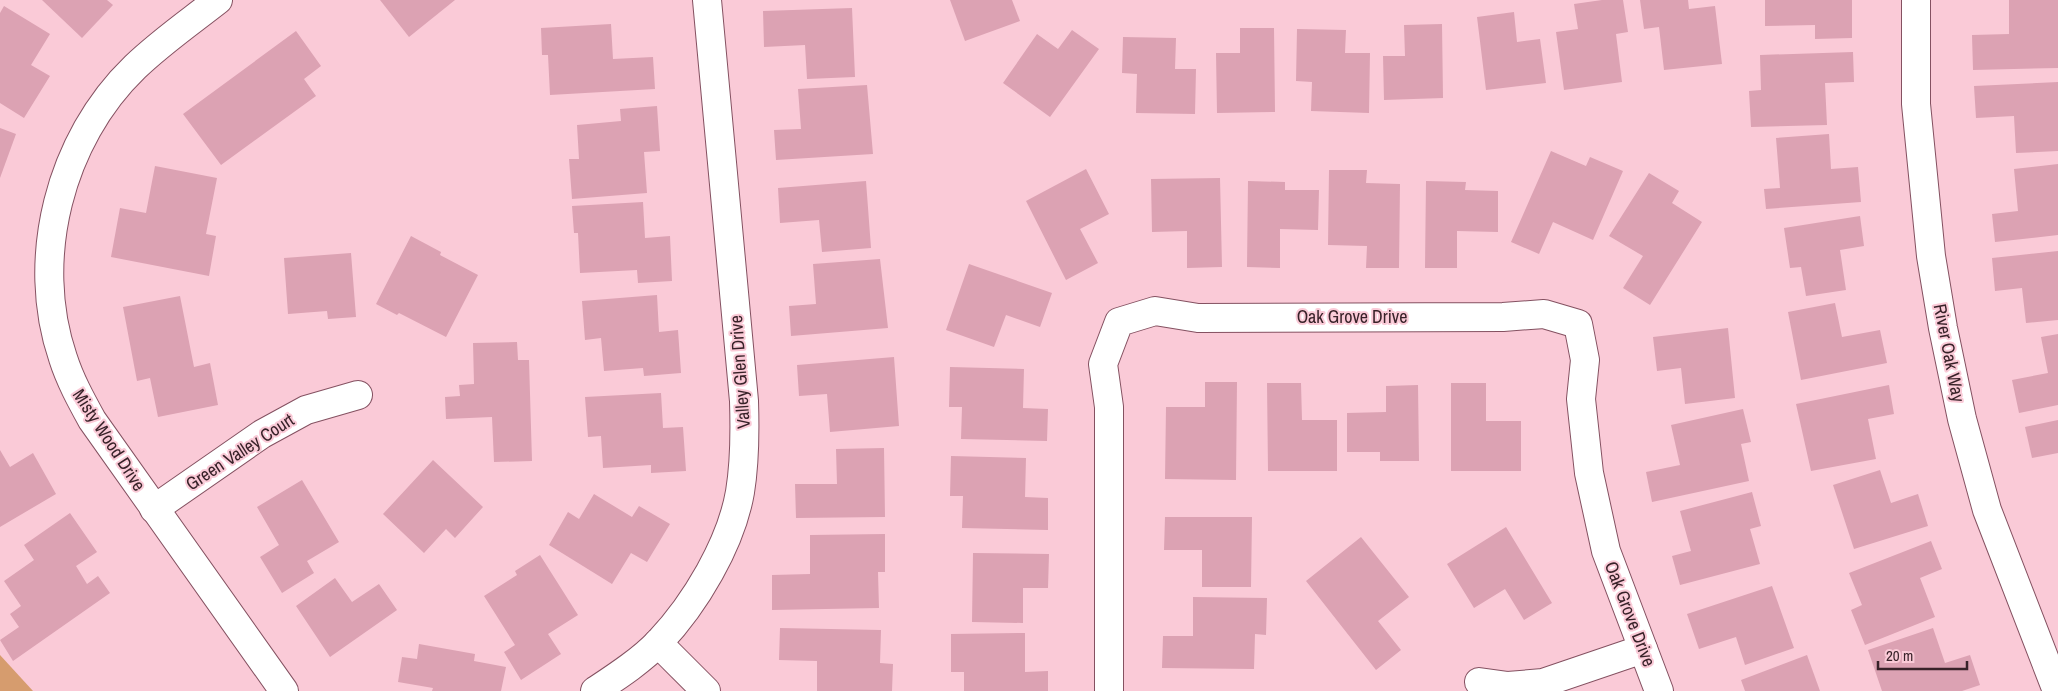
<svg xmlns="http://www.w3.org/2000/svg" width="2058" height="691" viewBox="0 0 2058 691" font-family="'Archivo Narrow',sans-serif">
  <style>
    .green { fill: #d69c6e }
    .building { fill: #dca2b3 }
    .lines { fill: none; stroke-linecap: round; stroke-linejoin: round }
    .minor-casing { stroke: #845161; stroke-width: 30 }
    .minor { stroke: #fff; stroke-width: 28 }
    .labels { text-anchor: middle; stroke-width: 4; stroke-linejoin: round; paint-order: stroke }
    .street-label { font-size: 18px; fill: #382229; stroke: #facad7 }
  </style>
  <rect width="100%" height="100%" fill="#facad7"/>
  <polygon class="green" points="0,655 33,691 0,691"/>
  <g class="building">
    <polygon points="42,0 107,0 113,5 82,38"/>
    <polygon points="380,0 455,0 409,37"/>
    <polygon points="950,0 1012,0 1020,21 965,41"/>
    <polygon points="1602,0 1623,0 1628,32 1616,34 1622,82 1564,90 1556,32 1578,29 1574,4"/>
    <polygon points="1640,0 1688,0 1689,9 1715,6 1722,64 1664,70 1659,27 1644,29"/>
    <polygon points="1765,0 1852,0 1852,38 1815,39 1815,25 1765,26"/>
    <polygon points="2009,0 2058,0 2058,68 1973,70 1972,35 2009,34"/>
    <polygon points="4,6 50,34 31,65 50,76 24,118 0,103 0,13"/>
    <polygon points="852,8 855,77 807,79 805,45 764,47 763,11"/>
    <polygon points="1514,12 1517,42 1540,39 1546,83 1486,90 1477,17"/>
    <polygon points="611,24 613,59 653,57 655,89 550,95 548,55 542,55 541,28"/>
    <polygon points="1442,24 1443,98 1384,100 1383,56 1405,56 1404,25"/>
    <polygon points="1240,28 1274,28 1275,112 1217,113 1216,53 1240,53"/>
    <polygon points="1297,29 1346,30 1345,53 1370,53 1369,113 1311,111 1312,82 1296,81"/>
    <polygon points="1072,30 1099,49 1050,117 1003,83 1037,34 1058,49"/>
    <polygon points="296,31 321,66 304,79 316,96 221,165 183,114"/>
    <polygon points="1123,37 1176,38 1175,69 1196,69 1195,114 1136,113 1137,74 1122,73"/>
    <polygon points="1853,52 1854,82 1825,83 1827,125 1751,127 1749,91 1761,90 1760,55"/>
    <polygon points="2058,82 2058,151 2016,153 2014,116 1976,118 1974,86"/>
    <polygon points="867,85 873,154 776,160 774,130 801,129 798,89"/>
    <polygon points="657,106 660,151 644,152 647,193 572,199 569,159 579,159 577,125 621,121 620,109"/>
    <polygon points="0,128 16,134 0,178"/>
    <polygon points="1829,134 1831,169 1858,167 1861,202 1766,209 1764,189 1780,188 1776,138"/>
    <polygon points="1551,151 1586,166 1590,157 1623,171 1593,240 1553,222 1539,254 1511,242"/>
    <polygon points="2058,164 2058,235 1995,242 1992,214 2018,211 2014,169"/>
    <polygon points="155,166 217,178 206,234 216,236 209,276 111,257 120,208 146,213"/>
    <polygon points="1086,169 1109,214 1080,229 1098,263 1066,280 1026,201"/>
    <polygon points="1329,170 1367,170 1366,183 1400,184 1399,268 1366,268 1367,246 1328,245"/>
    <polygon points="1649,173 1679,191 1672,203 1702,222 1650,305 1623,288 1643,256 1609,236"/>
    <polygon points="1220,178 1222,267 1187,268 1187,231 1152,232 1151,179"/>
    <polygon points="866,181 871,248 822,252 819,220 780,223 778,188"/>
    <polygon points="1248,181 1285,182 1285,190 1319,190 1318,230 1280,229 1280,268 1247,267"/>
    <polygon points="1426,181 1466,182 1465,190 1498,191 1498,232 1457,231 1457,268 1425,268"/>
    <polygon points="643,202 645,238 670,236 672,281 638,283 637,270 580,273 578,233 574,233 572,206"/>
    <polygon points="1860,216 1864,246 1840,250 1846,290 1806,296 1801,267 1790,268 1784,228"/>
    <polygon points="411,236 441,252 440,255 478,275 446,337 399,313 397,315 376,304"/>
    <polygon points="2058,251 2058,320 2026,323 2022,288 1995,291 1992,258"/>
    <polygon points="351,253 356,317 328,319 327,311 288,314 284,258"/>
    <polygon points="880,259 888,328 791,336 789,306 816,304 813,264"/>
    <polygon points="969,264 1052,293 1040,327 1006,315 994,347 946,330"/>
    <polygon points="657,295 659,332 678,330 681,373 644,376 643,368 604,371 601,338 585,340 582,301"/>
    <polygon points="180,296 194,367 210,363 218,405 158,417 150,378 137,381 123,307"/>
    <polygon points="1835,303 1842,337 1880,330 1887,363 1801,380 1788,312"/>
    <polygon points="1728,328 1735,398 1685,404 1681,368 1657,371 1653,337"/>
    <polygon points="2058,334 2058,405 2019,413 2012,380 2048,373 2041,337"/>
    <polygon points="517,342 518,360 529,360 532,461 494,462 492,417 446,419 445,397 460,396 459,385 474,384 473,343"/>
    <polygon points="894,357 899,426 830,432 827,394 799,396 797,365"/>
    <polygon points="950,367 1024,369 1023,408 1048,409 1047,441 961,439 962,407 949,407"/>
    <polygon points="1205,382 1237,382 1236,480 1165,479 1166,407 1205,407"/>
    <polygon points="1267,383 1301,383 1302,420 1337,420 1337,471 1268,471"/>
    <polygon points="1451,383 1486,383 1486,421 1521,421 1521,471 1451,471"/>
    <polygon points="1418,385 1419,461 1380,461 1380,452 1347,452 1347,413 1386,412 1386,386"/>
    <polygon points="1889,385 1894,414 1868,419 1876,459 1811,471 1796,404"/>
    <polygon points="661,393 663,428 683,427 686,471 651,473 651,465 603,468 601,436 588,437 585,397"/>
    <polygon points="1743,409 1751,442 1741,444 1749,481 1652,502 1646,472 1680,465 1671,425"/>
    <polygon points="2058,420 2058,453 2032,458 2025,427"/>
    <polygon points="884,448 885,517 796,518 795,484 837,484 836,449"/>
    <polygon points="0,450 10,467 33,453 56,494 0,527"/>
    <polygon points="951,456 1026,458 1025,497 1048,498 1048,530 962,528 963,496 950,496"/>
    <polygon points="433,460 483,507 455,538 446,529 424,553 383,514"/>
    <polygon points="1880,470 1891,503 1918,494 1928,526 1854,549 1833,485"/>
    <polygon points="302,480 339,542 307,561 314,573 282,593 260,557 279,545 257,507"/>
    <polygon points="1752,492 1761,526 1750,529 1760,564 1680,585 1672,556 1691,551 1680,511"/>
    <polygon points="594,494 632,517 639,506 670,524 647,562 631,553 612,584 549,545 568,512 579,519"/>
    <polygon points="70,513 97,552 76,566 87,584 98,576 110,593 13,661 0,640 19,627 10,614 21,606 4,581 34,560 24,545"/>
    <polygon points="1165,517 1252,517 1251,587 1202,587 1202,550 1164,550"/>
    <polygon points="1506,527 1552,603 1524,620 1505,589 1474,608 1447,564"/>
    <polygon points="885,534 885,572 878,572 879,608 772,610 772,575 810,574 810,535"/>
    <polygon points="1361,537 1409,597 1378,621 1401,650 1376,670 1306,581"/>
    <polygon points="1931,541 1942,569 1920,578 1935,617 1865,645 1851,610 1862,605 1849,573"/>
    <polygon points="973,553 1049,554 1048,588 1023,588 1023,623 972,622"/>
    <polygon points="540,555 578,615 548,634 561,654 521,680 504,652 515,645 484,596 517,575 515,571"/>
    <polygon points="335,578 352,602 379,584 397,610 330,657 296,606"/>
    <polygon points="1772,586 1794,648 1745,665 1736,637 1699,649 1687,614"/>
    <polygon points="1193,597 1267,598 1266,635 1255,634 1254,669 1162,668 1163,636 1193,636"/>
    <polygon points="780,628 881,630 880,663 893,664 892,691 817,691 817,661 779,660"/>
    <polygon points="1933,628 1945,663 1970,655 1980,685 1962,691 1882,691 1868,650"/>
    <polygon points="1025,633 1025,672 1048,671 1048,691 964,691 964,672 951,672 951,634"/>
    <polygon points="419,644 475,654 474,661 506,667 501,691 432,691 433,688 398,682 402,657 417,659"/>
    <polygon points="1807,655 1820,691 1745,691 1741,680"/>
  </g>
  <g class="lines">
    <defs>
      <g id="minor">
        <path d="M218 0C190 22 161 42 135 67 60 139 29 259 63 358 70 380 81 400 92 420L284 691"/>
        <polyline points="1916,0 1916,104 1931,256 1943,328 1962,419 1987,510 2057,691"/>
        <polyline points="154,509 262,434 306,410 358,395"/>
        <polyline points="658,643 706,691"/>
        <polyline points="1479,682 1508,686 1543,683 1643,649"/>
        <path d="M595 691C616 677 642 660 659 642 695 604 731 544 740 492 745 462 745 432 744 401L707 0"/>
        <polyline points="1109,691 1109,407 1103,364 1119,322 1155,311 1198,318 1503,317 1544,314 1578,324 1585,360 1581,399 1589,473 1606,551 1659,691"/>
      </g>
    </defs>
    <use href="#minor" class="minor-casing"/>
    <use href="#minor" class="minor"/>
  </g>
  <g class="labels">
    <g class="street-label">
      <text x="1352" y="323">Oak Grove Drive</text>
      <text transform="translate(1949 353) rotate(79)" y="6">River Oak Way</text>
      <text transform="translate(740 372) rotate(-94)" y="6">Valley Glen Drive</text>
      <text transform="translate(109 440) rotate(57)" y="6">Misty Wood Drive</text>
      <text transform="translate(240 452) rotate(-33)" y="6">Green Valley Court</text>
      <text transform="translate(1630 614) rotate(69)" y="6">Oak Grove Drive</text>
    </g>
  </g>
  <path d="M1878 661v8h89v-8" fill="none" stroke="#382229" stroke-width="2.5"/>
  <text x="1886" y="661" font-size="15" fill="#382229" stroke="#facad7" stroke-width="4" paint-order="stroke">20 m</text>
</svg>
